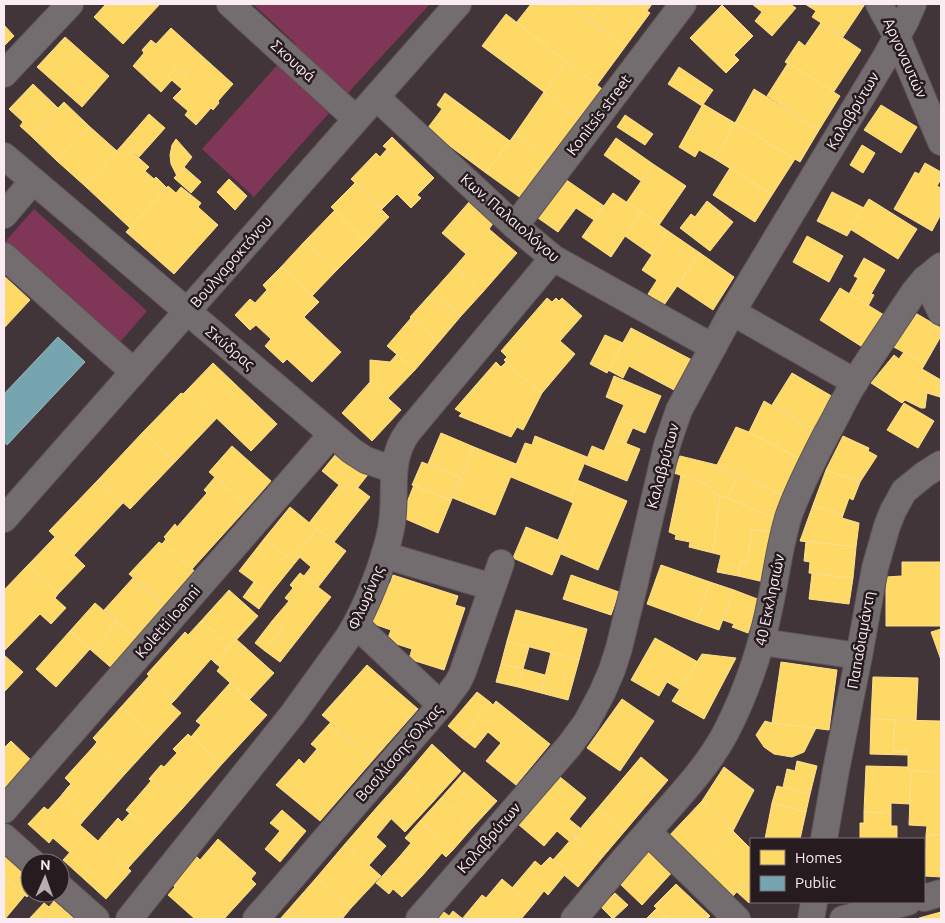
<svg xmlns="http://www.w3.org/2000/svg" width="945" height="923" viewBox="0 0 945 923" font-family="Ubuntu,sans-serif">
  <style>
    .green { fill: #7f3657 }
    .homes { fill: #ffd966; stroke: #fedf90 }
    .public { fill: #76a5af; stroke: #9ebac3 }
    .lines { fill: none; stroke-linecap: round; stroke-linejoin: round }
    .minor-casing { stroke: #5f5358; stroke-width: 28 }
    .minor { stroke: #746d70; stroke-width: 26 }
    .labels { text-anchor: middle; stroke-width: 5; stroke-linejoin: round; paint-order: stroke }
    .street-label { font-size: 15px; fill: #fbecf1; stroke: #261c20 }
  </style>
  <rect width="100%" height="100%" fill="#42353a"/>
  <g class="green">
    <polygon points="253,4 430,4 322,121 254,197 202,149 296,44"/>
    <polygon points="34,209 147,311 115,348 4,249 4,243"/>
  </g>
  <g class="homes">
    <polygon points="106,4 160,4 123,44 94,17"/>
    <polygon points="531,4 568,4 625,47 597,85 516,23"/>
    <polygon points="568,4 603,4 590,20"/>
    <polygon points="603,4 637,4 650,13 625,47 590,20"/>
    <polygon points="637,4 652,4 647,11"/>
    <polygon points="752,4 790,4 796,8 772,36 755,21 762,12"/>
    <polygon points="805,4 865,4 843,37 812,17 816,11"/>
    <polygon points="722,5 753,36 734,55 739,60 726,73 690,38"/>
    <polygon points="506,14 567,62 544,92 482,46"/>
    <polygon points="821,23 861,50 833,93 785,62 799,41 805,46"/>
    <polygon points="4,25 14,36 5,45 4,44"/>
    <polygon points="171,28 202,56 184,76 176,69 168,77 172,80 161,92 133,66 144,53 142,50 151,40 156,44"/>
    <polygon points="65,37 109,76 82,107 37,67"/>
    <polygon points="202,56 233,84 218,101 219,103 213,110 211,108 196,125 185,115 188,111 173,98 182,89 168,77 176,69 184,76"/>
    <polygon points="567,62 606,92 582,123 544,92"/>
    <polygon points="788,63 840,96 819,130 767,96"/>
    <polygon points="679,67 713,90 702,106 668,84"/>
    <polygon points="33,84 58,108 31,136 20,126 23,122 9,109"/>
    <polygon points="754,89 819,130 800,162 735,123"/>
    <polygon points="544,92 582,123 553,162 515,134"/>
    <polygon points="445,93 510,141 486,173 427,129 442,109 437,105"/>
    <polygon points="64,102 89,126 57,161 31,136"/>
    <polygon points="703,104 735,123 715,159 699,150 695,157 679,147"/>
    <polygon points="881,105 917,127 901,153 864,130"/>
    <polygon points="149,114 165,128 139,157 123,144"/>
    <polygon points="625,115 653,134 645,145 617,127"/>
    <polygon points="735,123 795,159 772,195 715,159"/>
    <polygon points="89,126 117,151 85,186 57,161"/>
    <polygon points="515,134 553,162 525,201 486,173"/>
    <polygon points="392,137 434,178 417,195 421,198 411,208 397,194 382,209 351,179 376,153 380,157 387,149 383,146"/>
    <polygon points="616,138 653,164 641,181 604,155"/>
    <polygon points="176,139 192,157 177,176 171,164 170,155 172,145"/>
    <polygon points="123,144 149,167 145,171 154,179 156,177 167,188 130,228 85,186"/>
    <polygon points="862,145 875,153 863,173 850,165"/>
    <polygon points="925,163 941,172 941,179 937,186 941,188 941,214 932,231 894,209 915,172 919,174"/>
    <polygon points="653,164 686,186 659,225 626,203"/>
    <polygon points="184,167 201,182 191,193 174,178"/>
    <polygon points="730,168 772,195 755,222 713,195"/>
    <polygon points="229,179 247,196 235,210 217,192"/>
    <polygon points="565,179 604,206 594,220 576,208 558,232 538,218"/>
    <polygon points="355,183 389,217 366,241 331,207"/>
    <polygon points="168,186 176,193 181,187 201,203 198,207 218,225 174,274 126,232"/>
    <polygon points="832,192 864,208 847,236 817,221"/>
    <polygon points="613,193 641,212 611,257 582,237"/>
    <polygon points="869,199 917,229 898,259 850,229"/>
    <polygon points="470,201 494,222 489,229 517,253 482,293 454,268 466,254 442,233"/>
    <polygon points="707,201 733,222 710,251 680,228 691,214 695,217"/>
    <polygon points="335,210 366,241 336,271 305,241"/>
    <polygon points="641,212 668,231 652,255 625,236"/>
    <polygon points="668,231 700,253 664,305 648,294 657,280 642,270"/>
    <polygon points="807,236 843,256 829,282 793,262"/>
    <polygon points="305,241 336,271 312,296 281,267"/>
    <polygon points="700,253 734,277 713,310 677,286"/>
    <polygon points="864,258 885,270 871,294 874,295 868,306 849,294 858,278 854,276"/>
    <polygon points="281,267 319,302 304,317 341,352 312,382 287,359 283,363 265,346 271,339 256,325 250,330 235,315 250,299 255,303 267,290 263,285"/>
    <polygon points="454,268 482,293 461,316 445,302 440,308 428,297"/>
    <polygon points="4,276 30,300 4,328"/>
    <polygon points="840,288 884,315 864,348 820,320"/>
    <polygon points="428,297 440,308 445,302 461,316 439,342 410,317"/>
    <polygon points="547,298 552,302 556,298 559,301 562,298 582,316 560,341 575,354 542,393 504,360 507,357 501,351"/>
    <polygon points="912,311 941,328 941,336 925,364 892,346"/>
    <polygon points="411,318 439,342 415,370 387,346"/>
    <polygon points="631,328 692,360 676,391 629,366 623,378 608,370"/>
    <polygon points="605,335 623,343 607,373 590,364"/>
    <polygon points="904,352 925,364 922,369 941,380 940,397 927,393 925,408 921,408 905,400 902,403 871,383 894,355 899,359"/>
    <polygon points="397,354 415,370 388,398 370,382 370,360 390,362"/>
    <polygon points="496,362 501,367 506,362 542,393 523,430 517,427 511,437 459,416 462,413 455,409"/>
    <polygon points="213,363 277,424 251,451 187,390"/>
    <polygon points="792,373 835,398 816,431 772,405"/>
    <polygon points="614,376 661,396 645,433 633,428 634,425 618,418 624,405 606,397"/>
    <polygon points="370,382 401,410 372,441 342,413"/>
    <polygon points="187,390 217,418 175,462 143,432 181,393 183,394"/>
    <polygon points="764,401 816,431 800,459 749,432"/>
    <polygon points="904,403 934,421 918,448 887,430"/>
    <polygon points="618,418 634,425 626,443 610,437"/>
    <polygon points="736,427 749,432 800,459 786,497 717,465"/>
    <polygon points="143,432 175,462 130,509 98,480"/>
    <polygon points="441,433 474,447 461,478 428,464"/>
    <polygon points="535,436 587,457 569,501 511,477 525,443 532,445"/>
    <polygon points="843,436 869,448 868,451 877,456 860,482 826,470"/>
    <polygon points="610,437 640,449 627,481 585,464 592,446 604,451"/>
    <polygon points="232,446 271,481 248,507 209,472"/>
    <polygon points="474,447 516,464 495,515 453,498"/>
    <polygon points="340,449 370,472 355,491 347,485 344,489 322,471"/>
    <polygon points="680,456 717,465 737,475 728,498 714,494 709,485 674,473"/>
    <polygon points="422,462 461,478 451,501 412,485"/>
    <polygon points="826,470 860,482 853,500 849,498 843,515 813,505"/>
    <polygon points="681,475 709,485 714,494 720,496 713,553 689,547 690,542 675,539 676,535 669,532"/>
    <polygon points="737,475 786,497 778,520 728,498"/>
    <polygon points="215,477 248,507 192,569 163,543 166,539 164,537 175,524 177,527 207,493 204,490"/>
    <polygon points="98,480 123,503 74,555 49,531"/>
    <polygon points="577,480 627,501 598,570 561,554 565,543 558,540 573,503 569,501"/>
    <polygon points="339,485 344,489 347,485 355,491 357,487 370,497 334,542 309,523"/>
    <polygon points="414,485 451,501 438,533 401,517"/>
    <polygon points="720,496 728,498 778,520 773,532 752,530 747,563 741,562 738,576 717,572 721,555 713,553"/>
    <polygon points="813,505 843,515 842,518 859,523 856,547 800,541"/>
    <polygon points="290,507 317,529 296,554 300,557 295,563 264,539"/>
    <polygon points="526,527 565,543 552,575 513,558"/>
    <polygon points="317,529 346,551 318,587 304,576 311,567 296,554"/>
    <polygon points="752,530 773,532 764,582 738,576 741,562 747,563"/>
    <polygon points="55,537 85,566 58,594 28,565"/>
    <polygon points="264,539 295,563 270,594 239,571"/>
    <polygon points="806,541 856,547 853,578 809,573 810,562 804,561"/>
    <polygon points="159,542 162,544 163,543 200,576 169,610 129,574"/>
    <polygon points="902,562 941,562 941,626 886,626 886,577 902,576"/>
    <polygon points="28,565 58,594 55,598 66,608 51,624 40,614 4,651 4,590"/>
    <polygon points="661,565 710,582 696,622 647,604"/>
    <polygon points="300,573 331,597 280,662 265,651 282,629 272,621 289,601 285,598 293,588 290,585"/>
    <polygon points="812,574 853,578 849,604 809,599"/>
    <polygon points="393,575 458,596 455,605 465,608 444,670 409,659 412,649 387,641 391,630 371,623 384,582 390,584"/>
    <polygon points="571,575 619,592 611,615 563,599"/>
    <polygon points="133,578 165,607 136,639 104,610"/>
    <polygon points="254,582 270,594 259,609 243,597"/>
    <polygon points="710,582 734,590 719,630 696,622"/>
    <polygon points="229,590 258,616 230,647 201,621"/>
    <polygon points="734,590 760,600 748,633 732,627 734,624 723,620"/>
    <polygon points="95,603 117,622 92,651 70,631"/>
    <polygon points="516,610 587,629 579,660 507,641"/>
    <polygon points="201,621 230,647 215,663 211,659 175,700 147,674 185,632 188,635"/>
    <polygon points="272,621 282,629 265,651 255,643"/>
    <polygon points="117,622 140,642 115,671 92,651"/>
    <polygon points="941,629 941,660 931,632"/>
    <polygon points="70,631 90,649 56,687 36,669"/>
    <polygon points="655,638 698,662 679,689 667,682 659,696 631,680"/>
    <polygon points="236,639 274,673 249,700 217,671 220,667 215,663"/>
    <polygon points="507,641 529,647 523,669 501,664"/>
    <polygon points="551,652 579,660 568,700 541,693"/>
    <polygon points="702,654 736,658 704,719 672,701"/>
    <polygon points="4,655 23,672 4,692"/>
    <polygon points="781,662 837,670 829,730 772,723"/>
    <polygon points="501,664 523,669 518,687 496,682"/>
    <polygon points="367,665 418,709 373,760 322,715"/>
    <polygon points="523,669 545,675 541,693 518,687"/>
    <polygon points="149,676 175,700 171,704 181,713 157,739 121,707"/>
    <polygon points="873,677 918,678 916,720 871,719"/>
    <polygon points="230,683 267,715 222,764 191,737 201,725 196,721"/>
    <polygon points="477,692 490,702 462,738 448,726"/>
    <polygon points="622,699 654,721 620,771 587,748"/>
    <polygon points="496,701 550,744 516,785 486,761 501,743 488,732 475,748 462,738 490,702 493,705"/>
    <polygon points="121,707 157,739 125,774 94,746 97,742 93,738"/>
    <polygon points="871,719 895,720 893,751 907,751 907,755 870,754"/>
    <polygon points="895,720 941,721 941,772 908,771 908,755 907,755 907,751 893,751"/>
    <polygon points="765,721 772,723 816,728 804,752 792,757 774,754 764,747 756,735"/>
    <polygon points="330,723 373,760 320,821 276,785 299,759 304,764 317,749 311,744"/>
    <polygon points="188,734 222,764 182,809 149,779 161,765 164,767 177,753 173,749"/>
    <polygon points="11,741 33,762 4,793 4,745 5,747"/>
    <polygon points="432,744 461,771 432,803 404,777"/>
    <polygon points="94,746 125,774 93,810 68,787 71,784 65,778"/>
    <polygon points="641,757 668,780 624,832 597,809"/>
    <polygon points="797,761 817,766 810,794 783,787 787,769 795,771"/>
    <polygon points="866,766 908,767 908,771 911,771 910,804 891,803 891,813 864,812"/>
    <polygon points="724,767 754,790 733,831 702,801"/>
    <polygon points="911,771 941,772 941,835 926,835 927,826 909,825"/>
    <polygon points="464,772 497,801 473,827 441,798"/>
    <polygon points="404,777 432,803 405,832 378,806"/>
    <polygon points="560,777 586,798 569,819 580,828 569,841 557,831 544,846 519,825"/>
    <polygon points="151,781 182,809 156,837 126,810"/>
    <polygon points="777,786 810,794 806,812 772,803"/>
    <polygon points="68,787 93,810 85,819 60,797"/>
    <polygon points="60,797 85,819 80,825 88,832 70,853 53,838 49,843 28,824 44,807 48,810"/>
    <polygon points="441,798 473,827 453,850 420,821"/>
    <polygon points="702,801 733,831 698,868 667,838"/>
    <polygon points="772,803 806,812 800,839 765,839"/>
    <polygon points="378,806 391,819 376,837 386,846 369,865 345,844"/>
    <polygon points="597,809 624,832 601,859 574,836"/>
    <polygon points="282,810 306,831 280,862 265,849 280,831 270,823"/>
    <polygon points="864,812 891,813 891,826 897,826 897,839 860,839 860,823 864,823"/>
    <polygon points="130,813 156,837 128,868 98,841 118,818 122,822"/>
    <polygon points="420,821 453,850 446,857 442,853 422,876 400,856 411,843 405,838"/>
    <polygon points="733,831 751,849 751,877 730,899 698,868"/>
    <polygon points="88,832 131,871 106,899 63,860"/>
    <polygon points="926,835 941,835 941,877 925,876"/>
    <polygon points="574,836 601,859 578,887 564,875 567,872 553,860"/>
    <polygon points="218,839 256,873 251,879 256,884 224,919 195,919 168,895 175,887 169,882 194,854 200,860"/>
    <polygon points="345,844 381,876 351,908 317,877"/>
    <polygon points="651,846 675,869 642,905 618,882"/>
    <polygon points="4,853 30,875 31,893 27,897 4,878"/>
    <polygon points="400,856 422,876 402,897 393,889 389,894 376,883"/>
    <polygon points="550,857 567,872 548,895 544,891 533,905 512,888 535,861 541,866"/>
    <polygon points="317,877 351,908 342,919 300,919 289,909"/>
    <polygon points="751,877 751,900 749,903 737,892"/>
    <polygon points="4,878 25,895 5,919 4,919"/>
    <polygon points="502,879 533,905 521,919 462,919 482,895 486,898"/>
    <polygon points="676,884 710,916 707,919 668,919 654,906"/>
    <polygon points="615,893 628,905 613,919 601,907"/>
    <polygon points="54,901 75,919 29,919 44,903 49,907"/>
    <polygon points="657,908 668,919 646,919"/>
    <polygon points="289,909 300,919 280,919"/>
    <polygon points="453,911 463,919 438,919 444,912 449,916"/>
    <polygon points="941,912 941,919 919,919 919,918"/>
  </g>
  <polygon class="public" points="58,337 85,362 7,445 4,441 4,394"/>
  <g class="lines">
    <defs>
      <g id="minor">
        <polyline points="230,4 356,119"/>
        <polyline points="879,4 897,37 941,142"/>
        <polyline points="4,74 70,4"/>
        <polyline points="376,97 515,226 553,258 713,347"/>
        <polyline points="4,156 352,451 366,460 394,470"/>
        <polyline points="4,215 33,181"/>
        <polyline points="515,226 683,4"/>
        <polyline points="4,256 134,372"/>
        <polyline points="925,279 941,312"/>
        <polyline points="732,312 855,382"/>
        <polyline points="4,519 458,4"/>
        <polyline points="384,555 492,587"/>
        <polyline points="356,625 441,705"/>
        <polyline points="762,642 859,656"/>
        <polyline points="4,810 332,434"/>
        <polyline points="648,832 737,919"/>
        <polyline points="4,837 33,863"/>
        <polyline points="824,839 836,770 859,656 875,568 887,526 893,511 904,491 925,474 941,464"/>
        <polyline points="60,887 96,919"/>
        <polyline points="924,898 941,893"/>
        <path d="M129 919 292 715 349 636C367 606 384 563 391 529 398 495 386 462 408 432L553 258"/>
        <polyline points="256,919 441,705 458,682 462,674 501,563"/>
        <polyline points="419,919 569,746 586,723 602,693 612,670 619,648 632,595 667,445 679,410 732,312 885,58 905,22 913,4"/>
        <path d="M574 919C598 890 622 861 647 833 675 800 706 770 726 732 748 689 762 647 771 600 777 572 780 543 789 515 799 487 813 460 827 433 837 416 845 397 856 380 875 350 895 321 914 292L925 279 941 266"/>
        <polyline points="811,919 814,902"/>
        <polyline points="843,919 908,902"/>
      </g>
    </defs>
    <use href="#minor" class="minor-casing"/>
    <use href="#minor" class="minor"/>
  </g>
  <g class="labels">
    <g class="street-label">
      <text transform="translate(905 58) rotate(66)" y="5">Αργοναυτών</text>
      <text transform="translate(293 61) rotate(42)" y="5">Σκουφά</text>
      <text transform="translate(853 111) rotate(-59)" y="5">Καλαβρύτων</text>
      <text transform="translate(599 115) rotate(-53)" y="5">Konitsis street</text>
      <text transform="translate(510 218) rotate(41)" y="5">Κων. Παλαιολόγου</text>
      <text transform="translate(231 262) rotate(-49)" y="5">Βουλγαροκτόνου</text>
      <text transform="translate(230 348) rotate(40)" y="5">Σκύδρας</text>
      <text transform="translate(663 466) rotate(-75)" y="5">Καλαβρύτων</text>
      <text transform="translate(366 598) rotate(-67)" y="5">Φλωρίνης</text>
      <text transform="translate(770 600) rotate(-78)" y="5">40 Εκκλησιών</text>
      <text transform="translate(168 622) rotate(-49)" y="5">Koletti Ioanni</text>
      <text transform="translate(861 640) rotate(-80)" y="5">Παπαδιαμάντη</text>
      <text transform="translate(399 753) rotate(-49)" y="5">Βασιλίσσης Όλγας</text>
      <text transform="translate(489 838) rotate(-49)" y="5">Καλαβρύτων</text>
    </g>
  </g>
  <rect width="945" height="923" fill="none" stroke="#fbecf1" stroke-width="10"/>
  <rect x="750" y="838" width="175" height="65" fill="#261c20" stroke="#7b6f74"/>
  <rect x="760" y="850" width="25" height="15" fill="#ffd966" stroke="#7b6f74"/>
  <text x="795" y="863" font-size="15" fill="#fbecf1">Homes</text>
  <rect x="760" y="876" width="25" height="15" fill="#76a5af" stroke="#7b6f74"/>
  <text x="795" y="888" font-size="15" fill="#fbecf1">Public</text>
  <g transform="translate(45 878) rotate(2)"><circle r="24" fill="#261c20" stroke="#7b6f74"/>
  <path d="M0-4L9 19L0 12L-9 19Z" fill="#baacb1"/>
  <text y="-8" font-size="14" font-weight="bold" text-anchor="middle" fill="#fbecf1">N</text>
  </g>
</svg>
